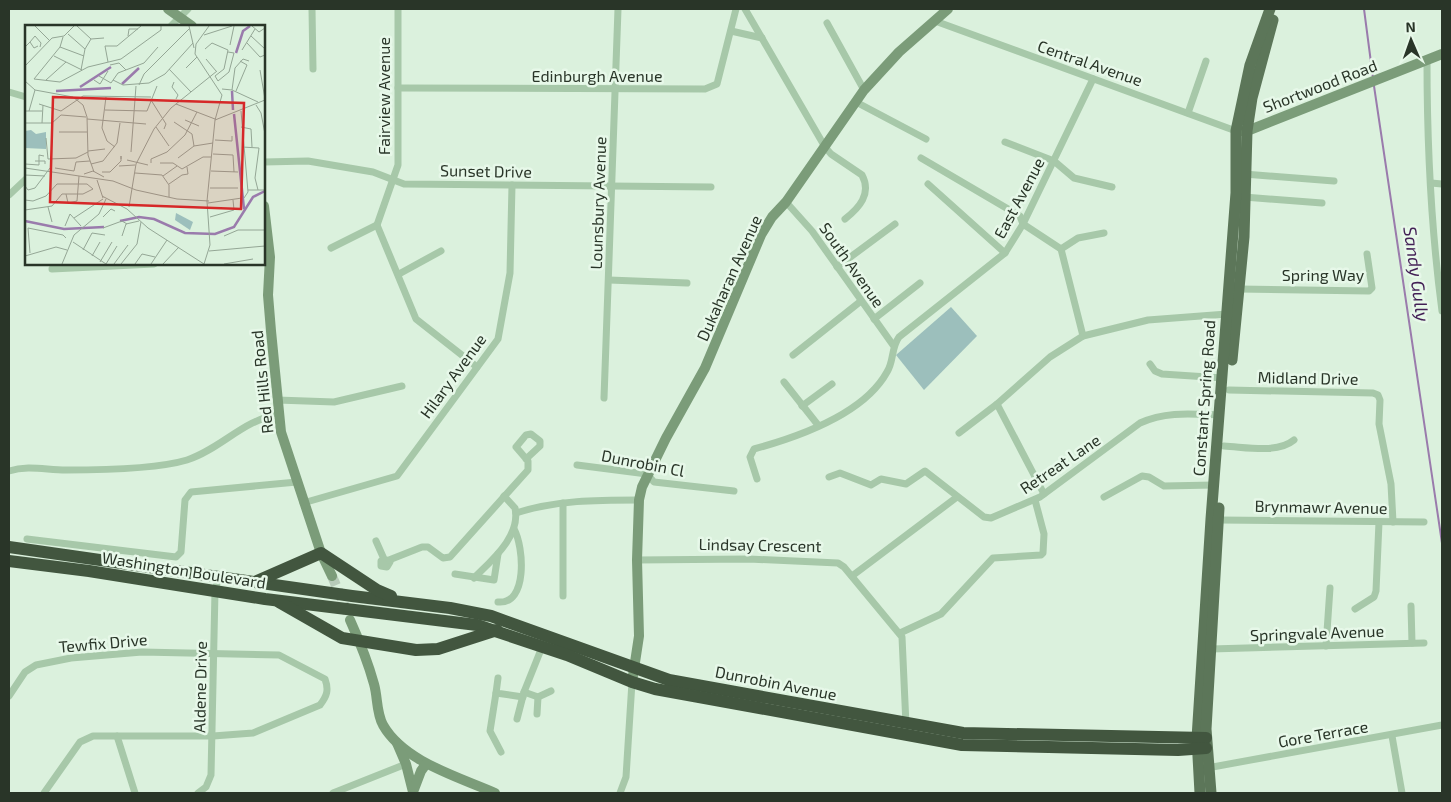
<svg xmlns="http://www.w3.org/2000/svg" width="1451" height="802" viewBox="0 0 1451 802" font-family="'Exo 2',sans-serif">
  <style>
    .green { fill: #9cbfbc }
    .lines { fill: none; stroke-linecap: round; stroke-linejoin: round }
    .stream { stroke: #9a7bac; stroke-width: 2 }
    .secondary-tunnel { stroke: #b7cbb9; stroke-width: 10; stroke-dasharray: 10 5; stroke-linecap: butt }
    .street { stroke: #a7c8a9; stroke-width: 7 }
    .secondary { stroke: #7b9c79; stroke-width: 10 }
    .primary { stroke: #5c7659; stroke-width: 11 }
    .highway { stroke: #42563f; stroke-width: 12 }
    .labels { text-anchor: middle; stroke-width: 5; stroke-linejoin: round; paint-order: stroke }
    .street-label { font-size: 16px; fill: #293528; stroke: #e7f8e9 }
    .water-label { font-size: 18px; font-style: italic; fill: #421f55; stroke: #e7f8e9 }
    .inset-river { fill: none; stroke: #9a7bac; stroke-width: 2.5 }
    .inset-road { fill: none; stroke: #94a695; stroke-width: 1 }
    .view { fill: #d62828; fill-opacity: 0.15; stroke: #d62828; stroke-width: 2.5 }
    .inset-edge { fill: none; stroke: #293528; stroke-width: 2.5 }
  </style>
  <rect width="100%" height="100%" fill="#dbf1dd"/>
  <polygon class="green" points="951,307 977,336 924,390 896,355"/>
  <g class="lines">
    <g class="stream">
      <polyline points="1364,9 1373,78"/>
      <polyline points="1374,86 1442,543"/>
    </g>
    <polyline class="secondary-tunnel" points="332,576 348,614"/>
    <g class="street">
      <polyline points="312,9 313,69"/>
      <polyline points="398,9 398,165 377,225 416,319 477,367"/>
      <path d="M745 9 825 147 831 154 862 175C872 194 859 208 845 219"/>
      <polyline points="935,21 1236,131"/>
      <polyline points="827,23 864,90"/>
      <polyline points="171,26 188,9"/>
      <polyline points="731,31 762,38"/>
      <path d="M1427 61C1427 144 1431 228 1442 311"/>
      <polyline points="398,88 705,89 717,84 736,9"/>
      <polyline points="9,92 26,97"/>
      <polyline points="856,102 926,139"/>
      <polyline points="1188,113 1206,61"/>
      <polyline points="1005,142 1054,161 1074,178 1112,187"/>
      <polyline points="921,158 1020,216 1023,224 1061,249 1083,336"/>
      <polyline points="264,162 308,161 373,172 404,184 711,187"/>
      <polyline points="1244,174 1334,181"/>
      <polyline points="1431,183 1442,184"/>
      <polyline points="928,184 1005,253"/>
      <polyline points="9,195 26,179"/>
      <polyline points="1244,197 1322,203"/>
      <polyline points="786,202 812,231 893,345"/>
      <polyline points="331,248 377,225"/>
      <polyline points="1061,249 1078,238 1104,233"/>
      <polyline points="837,267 895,224"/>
      <polyline points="52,269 154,264"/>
      <polyline points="399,274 441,251"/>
      <polyline points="609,280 687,283"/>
      <polyline points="1239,289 1369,291 1372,288 1367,254"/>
      <polyline points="874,319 920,283"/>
      <polyline points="793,355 861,301"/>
      <polyline points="1150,364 1155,371 1162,374 1223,378"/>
      <polyline points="784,382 818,425"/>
      <polyline points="1229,390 1373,393 1378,395 1380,400 1379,424 1391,484 1393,522"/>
      <polyline points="604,398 618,9"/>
      <polyline points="277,400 334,402 402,386"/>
      <polyline points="997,404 1044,494"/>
      <polyline points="802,406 832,384"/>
      <polyline points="959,433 997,404 1050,357 1083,336 1148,320 1227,314"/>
      <path d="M1224 446C1246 447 1277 454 1294 440"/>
      <polyline points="577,465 647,474 654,482 734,491"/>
      <path d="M9 471C28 465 46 470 66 470 98 470 157 469 187 460 221 449 245 418 279 415"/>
      <path d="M829 477 840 473 871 485 881 479 906 484 925 471 984 517 991 518 1040 497 1140 423C1166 411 1192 414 1220 415"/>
      <path d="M757 479 750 457 754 449C798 437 864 414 887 372 894 361 891 348 899 337L1005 253 1023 224 1093 79"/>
      <polyline points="1104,497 1142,476 1149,477 1164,486 1214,485"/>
      <polyline points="303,503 397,476 498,339 510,273 512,185"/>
      <polyline points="563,503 563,596"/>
      <path d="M516 513C556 500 597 500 639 500"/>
      <polyline points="1219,520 1424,522"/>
      <polyline points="27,539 176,557 181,552 185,500 191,492 297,482"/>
      <polyline points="376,541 384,559 390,562 387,567 381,566 381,561 384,559"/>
      <polyline points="389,560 422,547 428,547 443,558 450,557 528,470 528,461 516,447 526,435 531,434 540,441 540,446 526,459"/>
      <polyline points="637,560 749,559 838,563 844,567 902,637 906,725"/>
      <polyline points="455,574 494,580 498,554"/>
      <polyline points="852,576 957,497"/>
      <path d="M474 578C492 560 521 536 515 508L504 496"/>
      <path d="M498 602C528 605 524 547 514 529"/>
      <polyline points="1411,606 1412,643"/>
      <polyline points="1355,609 1374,597 1376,591 1379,522"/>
      <polyline points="900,633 941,614 993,558 1041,555 1043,553 1044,534 1035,500"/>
      <polyline points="1326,646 1330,588"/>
      <polyline points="1211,649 1424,643"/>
      <polyline points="498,678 496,693 523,697"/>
      <polyline points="524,692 538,697 551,691"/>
      <polyline points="496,693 490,731 501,752"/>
      <path d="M9 696 25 672 36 665 71 658 142 652 279 655 325 679C329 690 327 696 320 705L253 733 213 736H93L80 742 44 793"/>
      <polyline points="537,714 538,697"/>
      <polyline points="517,719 524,692 542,647"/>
      <polyline points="117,736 135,793"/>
      <polyline points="1392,736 1402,793"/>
      <polyline points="1207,768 1442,725"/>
      <polyline points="198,793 206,787 211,775 215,591 219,576"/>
      <polyline points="333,793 406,764"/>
      <polyline points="620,793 626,777 632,682"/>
    </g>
    <g class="secondary">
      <polyline points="168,9 192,26"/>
      <polyline points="1240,131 1247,131 1442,54"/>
      <polyline points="264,206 270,257 268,295 271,331 281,432 321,553 332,576"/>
      <path d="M350 620C359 640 368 662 374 684 378 698 376 712 383 725 404 762 459 777 495 793"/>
      <polyline points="632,682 639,636 637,560 639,500 642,487 666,438 705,368 761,235 772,217 786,202 864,90 899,52 948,9"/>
      <polyline points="397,743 406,764 413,792"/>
      <polyline points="413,792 421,771 426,764"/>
    </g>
    <g class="primary">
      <polyline points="1232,360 1244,237 1247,131 1252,98 1273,20"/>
      <polyline points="1200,793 1197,738 1211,519 1236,193 1236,131 1250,65 1270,9"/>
      <polyline points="1211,793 1206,729 1219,508"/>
    </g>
    <g class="highway">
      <polyline points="9,547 352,596 450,608 491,616 669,680 963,733 1206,738"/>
      <polyline points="9,561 89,571 265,599 477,625 567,655 632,682 655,689 962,745 1178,750 1206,748"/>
      <polyline points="257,581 321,553 377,590 391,596"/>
      <polyline points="279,602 342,638 416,650 438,649 497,630"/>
    </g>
  </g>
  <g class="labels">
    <g class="street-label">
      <text transform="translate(1090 63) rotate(19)" y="6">Central Avenue</text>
      <text x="597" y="82">Edinburgh Avenue</text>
      <text transform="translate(1320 86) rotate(-21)" y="6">Shortwood Road</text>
      <text transform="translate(384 96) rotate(-90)" y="6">Fairview Avenue</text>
      <text transform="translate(486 171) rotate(1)" y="6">Sunset Drive</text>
      <text transform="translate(1019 198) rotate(-62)" y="6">East Avenue</text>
      <text transform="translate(598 203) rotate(-88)" y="6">Lounsbury Avenue</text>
      <text transform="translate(852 265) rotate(55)" y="6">South Avenue</text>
      <text x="1323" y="281">Spring Way</text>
      <text transform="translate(729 278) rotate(-66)" y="6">Dukaharan Avenue</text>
      <text transform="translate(453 376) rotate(-54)" y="6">Hilary Avenue</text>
      <text transform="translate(1308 378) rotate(1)" y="6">Midland Drive</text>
      <text transform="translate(262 382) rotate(-96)" y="6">Red Hills Road</text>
      <text transform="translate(1204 398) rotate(-86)" y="6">Constant Spring Road</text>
      <text transform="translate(643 463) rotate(11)" y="6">Dunrobin Cl</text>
      <text transform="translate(1060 464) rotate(-34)" y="6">Retreat Lane</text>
      <text transform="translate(1321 507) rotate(1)" y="6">Brynmawr Avenue</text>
      <text transform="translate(760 545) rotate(1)" y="6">Lindsay Crescent</text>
      <text transform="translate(184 570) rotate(9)" y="6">Washington Boulevard</text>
      <text transform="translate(1317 633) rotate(-2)" y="6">Springvale Avenue</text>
      <text transform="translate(103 643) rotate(-5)" y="6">Tewfix Drive</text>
      <text transform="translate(776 683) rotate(11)" y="6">Dunrobin Avenue</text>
      <text transform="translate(200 687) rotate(-89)" y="6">Aldene Drive</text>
      <text transform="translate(1323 734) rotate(-10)" y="6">Gore Terrace</text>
    </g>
    <g class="water-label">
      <text transform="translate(1416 274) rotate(82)" y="6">Sandy Gully</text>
    </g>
  </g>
  <g transform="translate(25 25)">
    <rect width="240" height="240" fill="#dbf1dd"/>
    <path d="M6 105 11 109 21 107V124L0 123V106ZM151 188 168 197 165 205 150 195Z" fill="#9cbfbc"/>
    <path class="inset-river" d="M211 28 218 6 225 1M97 59 114 43M55 62 86 42M31 66 86 63M207 66 208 85M209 89 219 184M0 196 39 204 79 202M95 196 114 192 129 194 160 208 190 209 209 202 228 172 240 166"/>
    <path class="inset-road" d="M10 1 25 16M52 1 66 14M164 1 169 23M227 1 234 7 240 3M43 9 60 24M179 10 207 1M103 11 104 4H113M226 11 240 24M38 12 35 22 9 54 35 57 63 42 96 34 136 5V1M5 17 10 11 16 18 15 22M222 18 235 32 240 30M205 20 209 1M0 22 5 17 9 23 13 21M35 22 59 31M180 24 187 18 203 25 199 44 190 51 193 56 204 47 209 28 203 27M217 25 230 4M29 31 57 45M181 34 191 46M83 37 80 21H92L116 1M85 40 94 38 101 45M0 41 27 13 39 11 49 1M161 43 172 32M144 44 166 67M56 45 60 24 66 14 79 13M235 45 240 74M74 51 86 58 93 48 119 38 133 22M21 55 41 37M69 55 75 59 83 46M88 55 98 60 124 58 140 49 168 18M0 56 10 65 48 72 58 80 62 92 63 130 69 147M149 57 147 62 153 70 151 74M114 60 119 49 164 4M197 64 207 65 233 77M207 65 210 43 218 34 224 36M211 66 222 40 215 36M81 72 77 103 82 116 90 122M126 75 141 99 139 104M14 79 36 86M151 79 190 94M231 80 236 88 240 109M80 85 122 86 132 61M0 86H17M4 86 10 65M36 86 58 71 126 72M216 86 223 167 219 173M62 94 121 99M160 95 174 101M190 95 240 75M149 97 167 109 169 121M0 98H27L36 90 61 92M17 98 18 80M131 102 144 121M216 102 226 104 227 122M34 107H62M21 113 23 134 51 133 63 127M190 115 207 116V111M217 122 234 123 230 153 233 165M63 126 80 124M106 127 111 61M188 129 208 130 209 147M19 131 14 130V136H20V139M153 133 169 121 188 118M102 135 123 140M126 138V134L142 127 160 110 172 87M135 138H148L157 144 178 132H186M0 139 14 140V136H10M66 139 78 136 92 118 95 98M94 141 110 140M0 143 88 156 111 165 152 174 184 176M30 143 49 146 51 137 65 136M186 146 213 147M77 147H85L96 136V131V134M110 148 137 150 144 160V172M59 149 68 146 79 152M0 150 20 151M138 151 152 141M72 155 78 173M144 159 157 150 163 149 162 142M0 161 3 165 10 163 25 143M185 163H213M223 165H240M41 169 43 178 52 176 54 151M77 171 102 184 123 203 179 239M0 175 8 176 21 171 32 159H62L68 164 58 169H37L27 181 0 185M183 178 217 173M23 182 27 197M104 182 111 139 129 104 146 83 192 46M78 192 86 184 90 186M185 192 209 185 208 175M49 193 78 174M40 201 45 189 56 201M78 203 97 196 102 199M97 211 101 199 114 196M199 211 213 205H239M48 217 81 239M58 225 67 208 80 210M184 226 240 221M5 228 3 203 38 210 41 213M0 231 31 222 42 225M67 231 75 217M75 237 87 217M37 239 49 210 74 189 81 174M81 239 92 221M89 239 103 220M96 239 112 219 116 197M110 239 117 229 130 232M126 239 142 215M138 239 154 222M179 239 185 220 182 176 190 95 197 70 170 29 171 19 184 1M199 239 228 234"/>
    <path class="view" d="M28 72 219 78 216 184 25 177Z"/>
    <rect width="240" height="240" class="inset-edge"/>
  </g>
  <rect width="1451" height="802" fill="none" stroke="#293528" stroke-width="20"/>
  <g transform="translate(1411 40) rotate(358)" stroke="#e7f8e9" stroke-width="4" paint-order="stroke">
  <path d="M0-4L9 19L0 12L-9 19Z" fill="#293528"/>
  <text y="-8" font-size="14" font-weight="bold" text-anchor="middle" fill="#293528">N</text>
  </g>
</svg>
